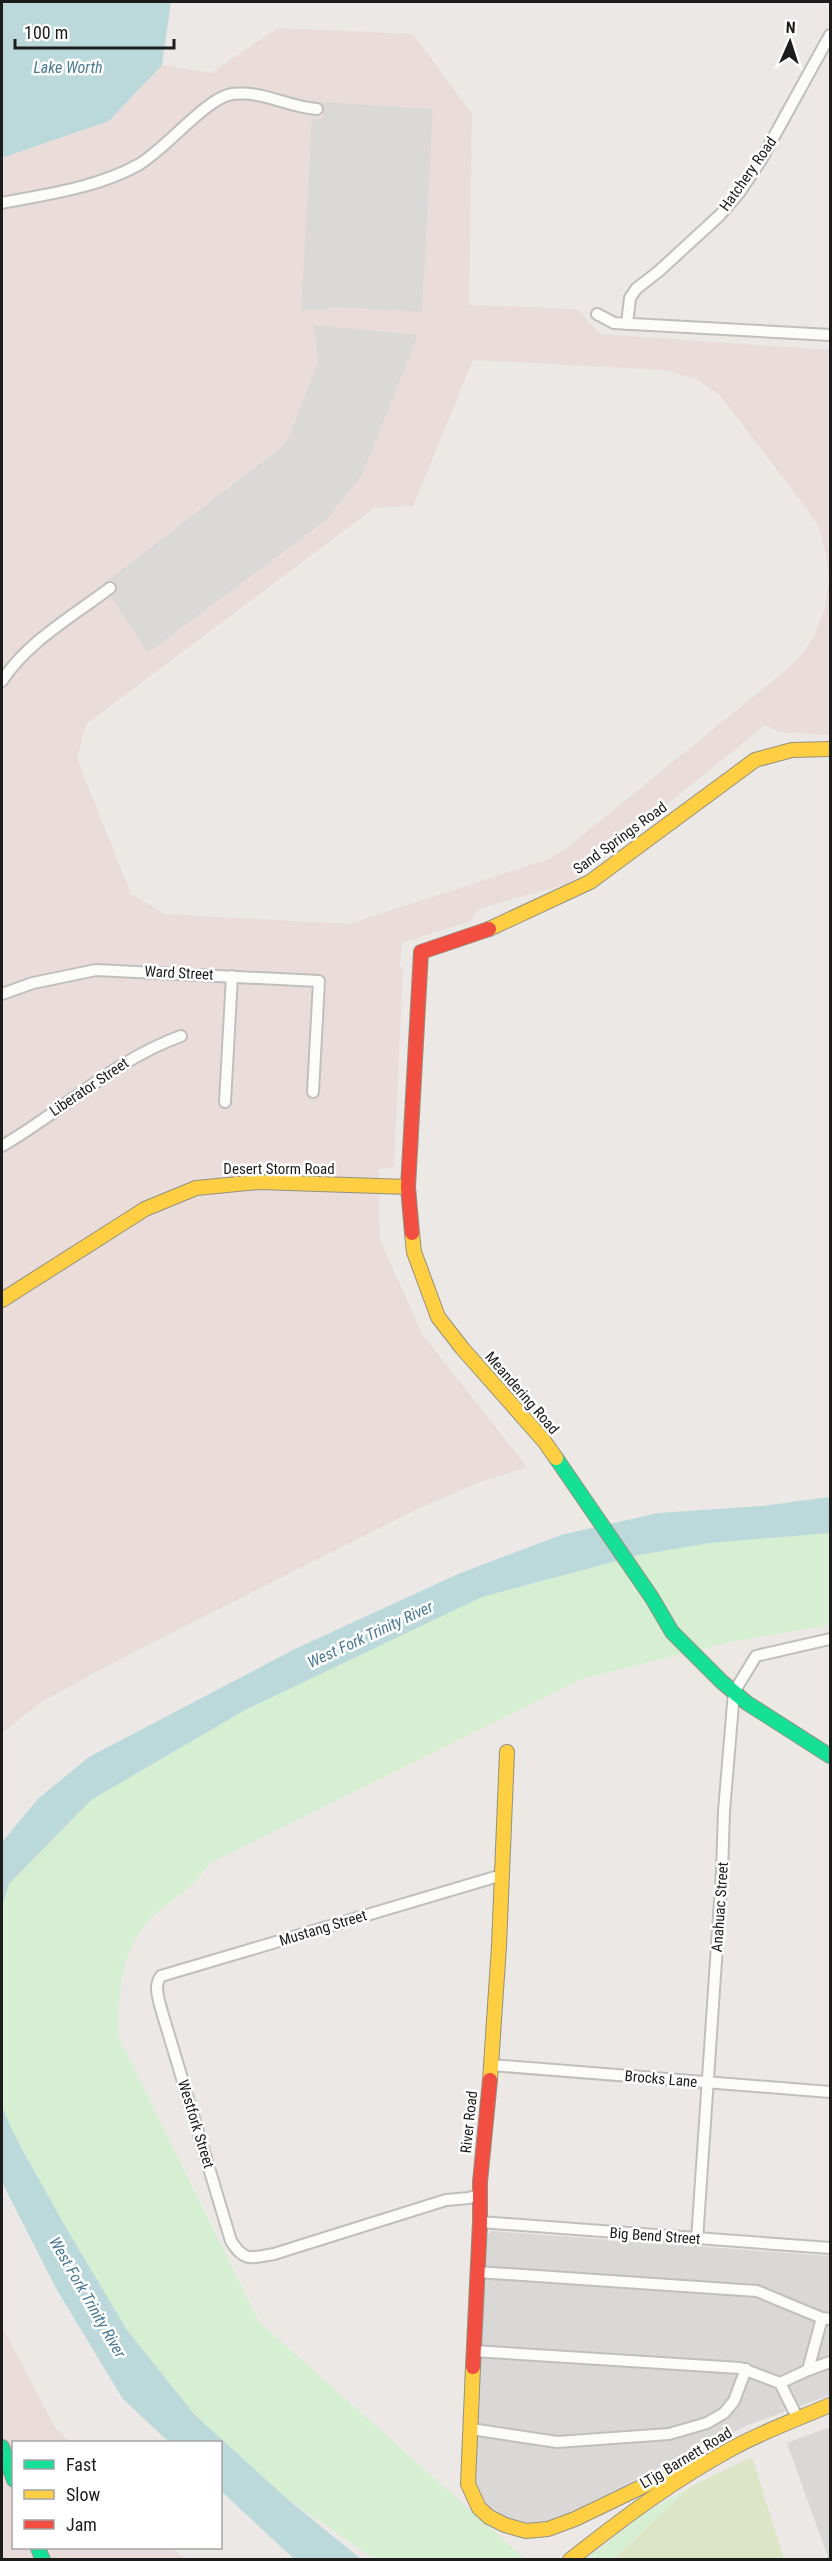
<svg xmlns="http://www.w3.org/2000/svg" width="832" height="2561" viewBox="0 0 832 2561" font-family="'Roboto Condensed',sans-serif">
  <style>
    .residential { fill: #dad8d6 }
    .military { fill: #e9dcd9; fill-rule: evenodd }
    .grass { fill: #dce5c6 }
    .park { fill: #d6efd2 }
    .parking { fill: #dbd9d8 }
    .water { fill: #bbd9db }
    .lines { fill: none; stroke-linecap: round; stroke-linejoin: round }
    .street-casing { stroke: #c0bfbd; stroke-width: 14 }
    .fast-casing { stroke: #93917f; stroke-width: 16 }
    .slow-casing { stroke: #93917f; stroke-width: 16 }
    .jam-casing { stroke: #93917f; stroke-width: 16 }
    .street { stroke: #fcfcfb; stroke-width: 10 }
    .fast { stroke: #16e098; stroke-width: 14 }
    .slow { stroke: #ffcf43; stroke-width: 14 }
    .jam { stroke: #f24e42; stroke-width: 14 }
    .labels { text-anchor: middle; stroke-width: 5; stroke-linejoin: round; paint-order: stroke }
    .street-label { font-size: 15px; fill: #1c1c1c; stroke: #fff }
    .water-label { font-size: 16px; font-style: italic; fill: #4c7994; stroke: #fff }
  </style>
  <rect width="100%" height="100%" fill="#ebe8e5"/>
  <g class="residential">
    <polygon points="491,2231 830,2256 830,2395 748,2425 541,2527 520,2525 486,2510 470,2477 483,2241"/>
    <polygon points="830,2427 830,2559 829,2560 787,2443"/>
  </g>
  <g class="military">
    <path d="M278 28 413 34 472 114 469 305 577 309 600 334 830 350V735L779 732 765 725 570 883 478 909 471 921 402 943 400 967 403 968 394 1167 379 1169 380 1240 422 1334 527 1467 480 1482 417 1509 122 1658 41 1702 2 1733V158L109 121 162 65 211 73ZM473 360 665 370 696 379 719 394 807 509 819 528 827 558 829 578 825 608 814 637 801 655 785 671 568 847 549 859 349 924 165 914 131 894 77 759 86 724 374 508 413 506Z"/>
    <polygon points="2,2326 54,2426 69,2442 14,2442 14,2548 171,2548 187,2559 2,2559"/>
  </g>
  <polygon class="grass" points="752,2457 784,2559 613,2560 690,2487"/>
  <g class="park">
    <path d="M830 1533V1625L730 1642 581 1679 212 1862C204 1870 197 1879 190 1887 177 1898 161 1907 150 1919 120 1951 118 1996 119 2038L259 2322 525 2559H375L286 2498 194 2414 127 2330 65 2226 18 2142 2 2107V1906L9 1884 91 1800 245 1710 482 1597 639 1555 710 1543Z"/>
    <polygon points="690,2487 613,2559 586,2559 641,2516"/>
  </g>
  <g class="parking">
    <polygon points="322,102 433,109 422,312 328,307 328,310 301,310 312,119 323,119"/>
    <polygon points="314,325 418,335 362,475 327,519 148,653 103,584 282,447 290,434 318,362"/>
  </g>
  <g class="water">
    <polygon points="2,2 171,2 162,65 109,121 2,158"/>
    <polygon points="830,1497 830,1533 710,1543 639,1555 482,1597 245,1710 91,1800 9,1884 2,1906 2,1842 39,1798 89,1757 295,1649 458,1574 561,1535 658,1513 762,1506"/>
    <polygon points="2,2107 18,2142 65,2226 127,2330 194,2414 286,2498 361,2559 294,2559 221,2491 220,2442 169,2442 123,2399 57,2290 2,2182"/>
  </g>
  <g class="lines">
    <defs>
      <g id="street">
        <path d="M2 203C48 194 96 188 138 165 166 149 206 98 232 94 261 90 288 107 317 109"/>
        <polyline points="597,314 614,323 830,335"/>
        <polyline points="627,324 630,298 636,289 659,271 720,215 739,193 761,160 830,35"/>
        <path d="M2 681C27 642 73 616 110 588"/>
        <polyline points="2,994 33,983 96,970 319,981 313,1092"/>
        <polyline points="225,1102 232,976"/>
        <path d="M2 1146C63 1111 114 1060 181 1036"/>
        <polyline points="491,2065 830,2092"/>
        <path d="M478 2195 469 2198 446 2200 274 2254C251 2258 244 2262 231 2241L162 2012C159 2000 153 1986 161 1976L502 1875"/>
        <polyline points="480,2222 830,2248"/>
        <polyline points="697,2240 722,1872 724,1811 734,1692 756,1656 830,1639"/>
        <polyline points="477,2272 757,2291 822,2318 830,2319"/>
        <polyline points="473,2351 740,2368 780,2383 798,2419"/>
        <polyline points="808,2370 830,2362"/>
        <polyline points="780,2383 808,2370 822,2318"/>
        <polyline points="471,2429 557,2442 669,2434 707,2423 724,2413 734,2401 746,2369"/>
      </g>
      <g id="fast">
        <polyline points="556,1458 652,1598 672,1632 722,1682 747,1703 830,1756"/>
        <polyline points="2,2447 14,2480"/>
        <polyline points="38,2548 43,2560"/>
      </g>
      <g id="slow">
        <polyline points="489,929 590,882 755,760 792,750 830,749"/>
        <polyline points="412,1233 414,1252 438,1317 462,1348 544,1441 556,1458"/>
        <polyline points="2,1300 145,1209 196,1188 259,1182 408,1187"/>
        <polyline points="490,2080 499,1946 507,1752"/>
        <polyline points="473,2367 468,2484 479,2508 489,2517 505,2525 526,2531 548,2529 575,2519 658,2479 707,2463"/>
        <path d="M570 2560C622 2519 675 2479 733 2448 764 2431 798 2419 830 2405"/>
      </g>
      <g id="jam">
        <polyline points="412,1233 408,1187 421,952 489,929"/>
        <polyline points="473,2367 480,2222 480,2182 490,2080"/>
      </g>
    </defs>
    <use href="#street" class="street-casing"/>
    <use href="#fast" class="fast-casing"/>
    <use href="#slow" class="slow-casing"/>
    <use href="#jam" class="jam-casing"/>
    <use href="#street" class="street"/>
    <use href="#fast" class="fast"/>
    <use href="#slow" class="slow"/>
    <use href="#jam" class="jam"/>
  </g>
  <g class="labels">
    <g class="street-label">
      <text transform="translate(748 174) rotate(-55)" y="5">Hatchery Road</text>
      <text transform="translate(620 838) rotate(-36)" y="5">Sand Springs Road</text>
      <text transform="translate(179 973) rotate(3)" y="5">Ward Street</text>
      <text transform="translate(89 1087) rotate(-34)" y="5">Liberator Street</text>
      <text x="279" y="1174">Desert Storm Road</text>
      <text transform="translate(522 1393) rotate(49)" y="5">Meandering Road</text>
      <text transform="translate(720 1907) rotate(-86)" y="5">Anahuac Street</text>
      <text transform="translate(323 1928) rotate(-17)" y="5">Mustang Street</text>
      <text transform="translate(661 2079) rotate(5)" y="5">Brocks Lane</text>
      <text transform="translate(469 2122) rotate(-84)" y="5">River Road</text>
      <text transform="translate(196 2124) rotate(73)" y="5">Westfork Street</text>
      <text transform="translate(655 2236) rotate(4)" y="5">Big Bend Street</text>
      <text transform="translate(686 2458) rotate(-31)" y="5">LTjg Barnett Road</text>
    </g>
    <g class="water-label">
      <text x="68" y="73">Lake Worth</text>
      <text transform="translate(370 1634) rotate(-25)" y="6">West Fork Trinity River</text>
      <text transform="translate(88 2297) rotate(60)" y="6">West Fork Trinity River</text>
    </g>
  </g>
  <rect width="832" height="2561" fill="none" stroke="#1c1c1c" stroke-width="6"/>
  <rect x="12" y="2441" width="210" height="108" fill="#ffffff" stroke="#a4a4a4" stroke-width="1.5"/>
  <rect x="24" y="2460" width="30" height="9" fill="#16e098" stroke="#a4a4a4" stroke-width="1.5"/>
  <text x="66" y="2471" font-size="18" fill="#1c1c1c">Fast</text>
  <rect x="24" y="2490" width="30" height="9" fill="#ffcf43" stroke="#a4a4a4" stroke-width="1.5"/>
  <text x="66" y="2501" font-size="18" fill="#1c1c1c">Slow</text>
  <rect x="24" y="2520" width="30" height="9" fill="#f24e42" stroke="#a4a4a4" stroke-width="1.5"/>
  <text x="66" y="2531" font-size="18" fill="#1c1c1c">Jam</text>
  <g transform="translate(790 42) rotate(3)" stroke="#ffffff" stroke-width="4.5" paint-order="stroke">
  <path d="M0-4.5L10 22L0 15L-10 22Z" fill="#1c1c1c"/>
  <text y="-9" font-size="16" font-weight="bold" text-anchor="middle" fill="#1c1c1c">N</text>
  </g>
  <path d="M15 39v9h159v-9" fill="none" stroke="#1c1c1c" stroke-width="3"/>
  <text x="24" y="39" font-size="18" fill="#1c1c1c" stroke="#ffffff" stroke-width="4.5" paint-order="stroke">100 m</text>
</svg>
